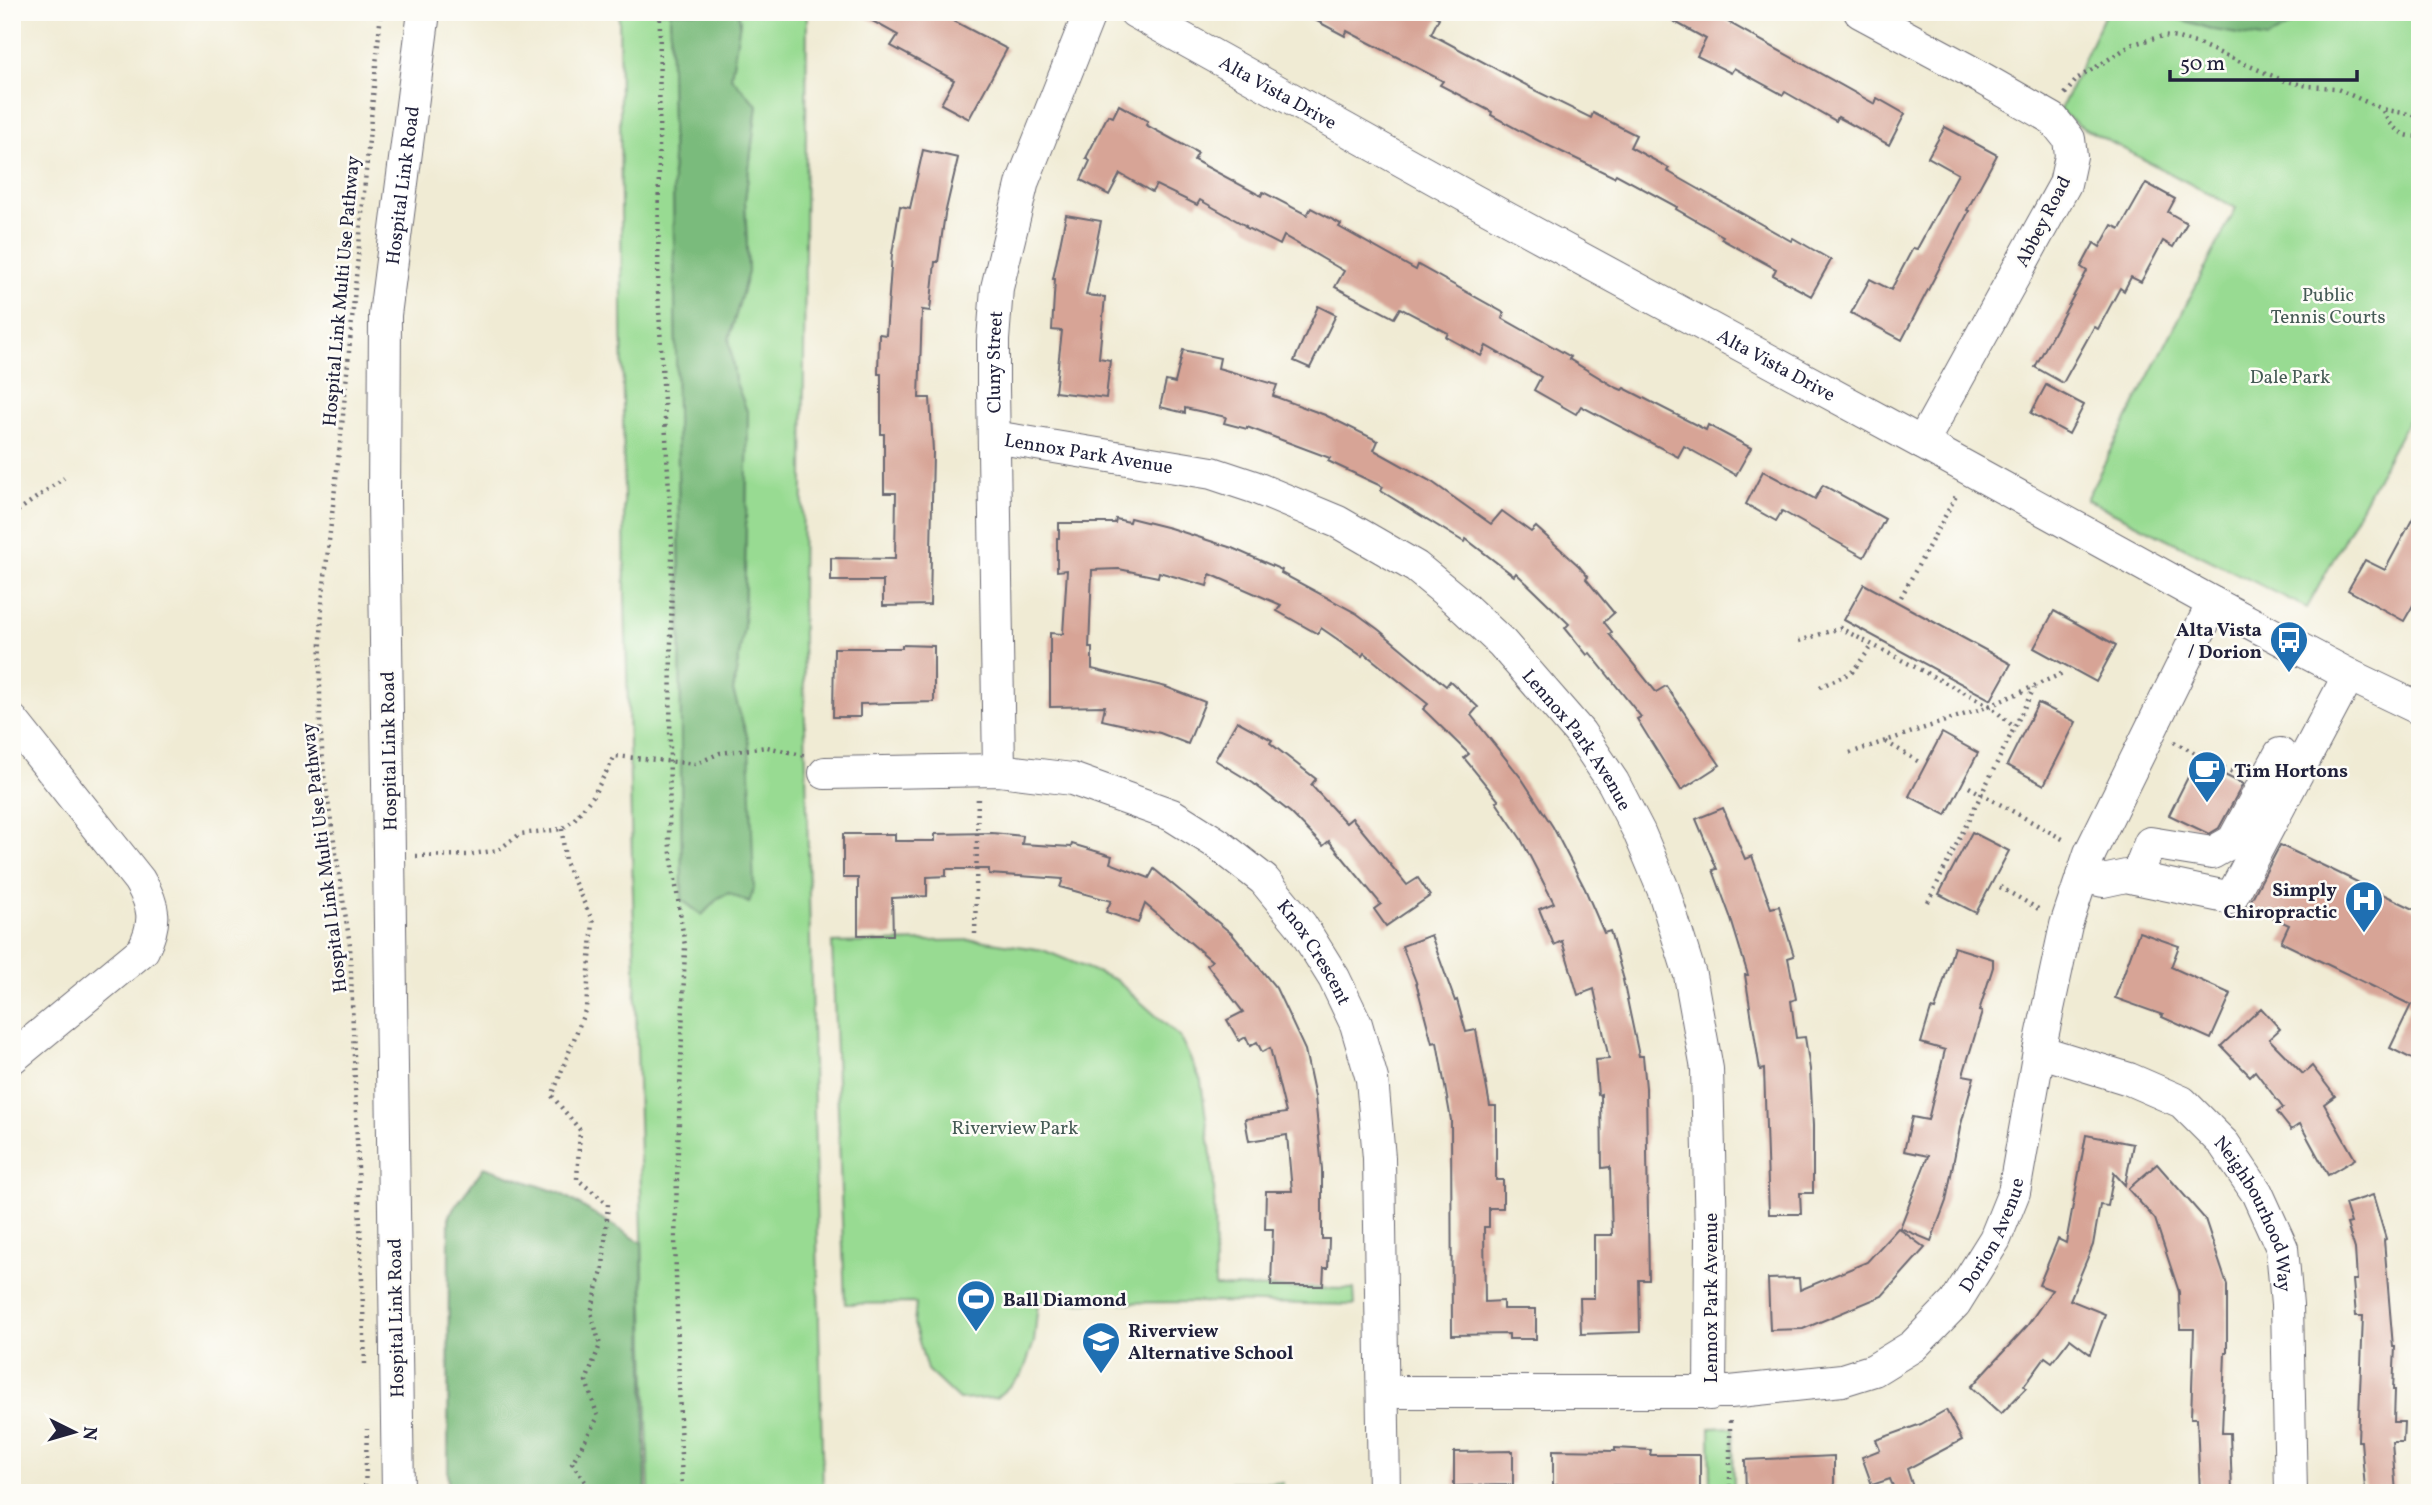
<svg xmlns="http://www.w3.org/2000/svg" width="2432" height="1505" viewBox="0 0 2432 1505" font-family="Vollkorn,serif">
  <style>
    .green { fill: #98db92; stroke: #5d7e66; stroke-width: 2 }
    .forest { fill: #7abb7c; stroke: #4e6e5c; stroke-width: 2 }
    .building { fill: #d7a496 }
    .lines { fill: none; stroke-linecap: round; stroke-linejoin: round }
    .minor-casing { stroke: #6a6871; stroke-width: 34 }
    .path { stroke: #6a6871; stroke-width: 4.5; stroke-dasharray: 2 5; stroke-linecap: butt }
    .minor { stroke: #fff; stroke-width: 32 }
    .labels { text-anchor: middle; stroke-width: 5; stroke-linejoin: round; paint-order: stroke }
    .street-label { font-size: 19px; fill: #22223b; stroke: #fdfcf7 }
    .park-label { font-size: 19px; fill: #455a55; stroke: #fdfcf7 }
    .poi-label { font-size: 19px; font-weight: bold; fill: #22223b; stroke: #fdfcf7; text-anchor: start }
  </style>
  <rect width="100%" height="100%" fill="#fdfcf7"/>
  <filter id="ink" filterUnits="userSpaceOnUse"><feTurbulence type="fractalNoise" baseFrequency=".0143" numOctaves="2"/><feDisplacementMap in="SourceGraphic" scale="14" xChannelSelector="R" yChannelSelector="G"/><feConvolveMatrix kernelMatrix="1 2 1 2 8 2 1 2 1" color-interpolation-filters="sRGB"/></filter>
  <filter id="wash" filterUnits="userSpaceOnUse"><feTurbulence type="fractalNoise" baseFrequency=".00686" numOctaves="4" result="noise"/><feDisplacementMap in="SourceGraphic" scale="28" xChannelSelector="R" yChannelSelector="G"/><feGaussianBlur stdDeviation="1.57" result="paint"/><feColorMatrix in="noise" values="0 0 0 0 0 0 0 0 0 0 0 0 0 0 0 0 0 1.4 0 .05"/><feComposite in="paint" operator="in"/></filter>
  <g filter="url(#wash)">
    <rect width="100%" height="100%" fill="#f0ebd4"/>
    <g class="green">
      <polygon points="619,12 670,12 680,583 682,900 702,915 718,898 729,893 749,743 733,691 744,626 748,414 735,380 729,339 748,272 745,200 757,105 730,77 740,22 738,12 807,12 802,596 823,1493 649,1493 625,597"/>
      <polygon points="2106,12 2420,12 2420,398 2307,608 2086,499 2236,208 2078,125 2060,111"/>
      <polygon points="979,940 1043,950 1116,980 1180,1037 1201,1081 1214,1177 1215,1287 1354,1289 1355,1305 1215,1302 1038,1303 1034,1342 1022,1375 996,1398 959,1400 927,1370 914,1324 916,1303 845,1304 832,943"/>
      <polygon points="1733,1427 1734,1493 1711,1493 1710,1428"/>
      <polygon points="1231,1482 1283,1483 1283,1493 1231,1493"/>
    </g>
    <g class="forest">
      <polygon points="670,12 738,12 740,22 731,77 757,105 745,200 748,272 729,339 735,380 748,414 744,626 733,691 749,743 754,888 749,903 729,893 718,898 702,915 682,900 680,583"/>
      <polygon points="2158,12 2311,12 2267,39 2214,30"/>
      <polygon points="484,1167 560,1193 642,1243 646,1493 448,1493 449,1215"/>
    </g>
    <g id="blocks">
      <g class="building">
        <polygon points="856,12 937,12 1007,49 969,119 941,104 954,80 891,46 898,35"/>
        <polygon points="1300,12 1427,12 1439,18 1431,34 1530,87 1530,88 1591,118 1593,113 1636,135 1630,147 1669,168 1667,171 1791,241 1793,238 1831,260 1811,296 1773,275 1776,269 1721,239 1723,236 1676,209 1677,207 1616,174 1614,177 1539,141 1491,115 1492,112 1440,85 1443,81 1347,31 1345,36"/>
        <polygon points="1657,12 1710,12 1875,104 1877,98 1905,114 1889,145 1838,117 1836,121 1785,92 1783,95 1734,68 1731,73 1697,56 1706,39"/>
        <polygon points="1119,105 1148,121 1146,125 1198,153 1194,160 1261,196 1263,192 1307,215 1311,208 1341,224 1339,227 1416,270 1418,265 1504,313 1502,318 1571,357 1569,359 1615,387 1622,390 1624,388 1706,430 1708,425 1751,448 1736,475 1684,446 1678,457 1581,406 1576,414 1534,390 1541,377 1486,346 1481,356 1446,337 1448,333 1400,308 1394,318 1335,287 1344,271 1284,236 1280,245 1245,227 1246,226 1200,200 1197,205 1156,185 1152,192 1120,174 1109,195 1081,180 1090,161 1086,158 1108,115 1113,117"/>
        <polygon points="1945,127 1997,155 1967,210 1969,211 1902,340 1851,313 1870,279 1891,290 1913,248 1917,249 1958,174 1928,157"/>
        <polygon points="923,150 958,158 945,214 938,262 935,262 930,311 922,310 919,398 930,398 933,451 930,605 883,606 883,581 831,581 831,558 895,559 896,493 884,493 884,434 881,434 881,374 878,374 879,334 886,335 892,254 900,206 910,208"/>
        <polygon points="2146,183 2175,199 2168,212 2187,223 2173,247 2163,241 2141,282 2131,277 2124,291 2120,288 2098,329 2094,327 2063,383 2035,367 2087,271 2081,267 2094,243 2100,247 2112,225 2120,229"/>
        <polygon points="1066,215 1101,221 1086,295 1105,297 1099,358 1110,360 1106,398 1055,392 1062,331 1052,330 1055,279 1053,279"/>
        <polygon points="1318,306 1336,315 1310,368 1294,361"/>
        <polygon points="1183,350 1220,358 1218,368 1277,385 1273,396 1325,415 1378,441 1374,450 1432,482 1491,524 1502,511 1531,532 1536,527 1579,566 1588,577 1586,579 1614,613 1604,622 1612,632 1609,634 1656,692 1666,686 1720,765 1681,790 1637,719 1641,717 1590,653 1587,655 1565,628 1569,624 1516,573 1514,576 1466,539 1464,542 1381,491 1383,487 1328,461 1330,458 1247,427 1247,429 1224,423 1226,417 1185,408 1185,413 1160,407 1166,381 1175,383"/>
        <polygon points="2046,385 2084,405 2069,434 2031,413"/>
        <polygon points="1763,471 1815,499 1823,485 1885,519 1864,557 1782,511 1776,521 1746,504"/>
        <polygon points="2420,505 2420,593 2404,621 2348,590 2365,560 2385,570"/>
        <polygon points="1130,518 1170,528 1232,548 1282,570 1281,573 1356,613 1379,630 1446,686 1450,681 1478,707 1471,715 1522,779 1553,827 1585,889 1604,933 1610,931 1624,980 1623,980 1639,1056 1643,1056 1646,1088 1649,1280 1639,1280 1640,1332 1581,1334 1580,1298 1594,1298 1594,1235 1612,1235 1610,1167 1602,1168 1601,1094 1598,1095 1595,1060 1609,1059 1594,989 1578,995 1562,941 1554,945 1539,909 1554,903 1521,839 1496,802 1499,801 1464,758 1469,754 1423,709 1428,704 1364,653 1362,656 1321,628 1318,634 1277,611 1281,605 1210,574 1207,586 1159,572 1158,577 1119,569 1092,570 1089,648 1092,648 1092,669 1166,687 1205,702 1188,744 1160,733 1102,720 1105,706 1050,707 1050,633 1063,634 1067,570 1057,571 1057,538 1059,538 1059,523 1115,523 1116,519 1129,522"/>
        <polygon points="1864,584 2011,664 1991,700 1844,620"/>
        <polygon points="2054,611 2116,645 2096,682 2034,648"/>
        <polygon points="902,645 934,646 934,702 860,704 860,717 833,717 834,648 902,648"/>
        <polygon points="2038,703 2076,722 2044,785 2007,765"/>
        <polygon points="1237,721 1272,740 1270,743 1316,779 1311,785 1346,823 1352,818 1407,885 1418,878 1430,896 1386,926 1374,909 1381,904 1329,841 1323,846 1291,813 1253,783 1215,760"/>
        <polygon points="1942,733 1978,753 1946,815 1909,796"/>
        <polygon points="2196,761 2243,784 2219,828 2209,834 2169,815"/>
        <polygon points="1723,808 1745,859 1752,856 1771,908 1779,906 1794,956 1788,958 1796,999 1791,1001 1796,1038 1805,1037 1810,1069 1813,1126 1813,1193 1800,1193 1801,1214 1769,1214 1764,1069 1760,1070 1745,975 1748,975 1730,916 1713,870 1717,869 1696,819"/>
        <polygon points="1972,832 2009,851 1976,913 1939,894"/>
        <polygon points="992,833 1023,836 1022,844 1071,847 1072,844 1112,856 1110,863 1149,878 1154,869 1232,934 1276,988 1305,1050 1315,1097 1322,1169 1322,1239 1329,1239 1328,1268 1324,1268 1323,1286 1271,1286 1273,1229 1265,1229 1266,1191 1292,1191 1287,1135 1249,1141 1245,1119 1286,1113 1270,1048 1262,1052 1257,1042 1250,1046 1246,1037 1239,1041 1227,1020 1243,1012 1207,965 1212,961 1145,904 1138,923 1106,912 1111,901 1060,887 1063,879 989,874 989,869 946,869 946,876 927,877 927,896 892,898 893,935 858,935 858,878 843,878 843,834 895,834 895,841 935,841 935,834"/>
        <polygon points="2280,845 2420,912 2420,1063 2390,1048 2411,1005 2281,942 2289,925 2248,906"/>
        <polygon points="2139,932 2179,946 2171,967 2231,994 2211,1039 2162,1017 2163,1015 2115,998"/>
        <polygon points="1431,935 1455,1001 1457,1000 1466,1032 1476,1030 1490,1106 1496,1106 1496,1180 1503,1180 1503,1208 1489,1208 1489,1227 1484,1227 1485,1302 1503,1301 1503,1309 1536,1309 1536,1339 1509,1339 1509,1334 1452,1335 1451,1120 1437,1042 1432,1043 1416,982 1402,946"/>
        <polygon points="1954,947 1993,959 1993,967 1979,1011 1982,1012 1963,1075 1974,1077 1960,1128 1946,1201 1931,1241 1900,1228 1928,1156 1904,1151 1912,1117 1928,1120 1945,1050 1921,1043 1931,1009 1935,1010"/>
        <polygon points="2261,1008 2280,1029 2269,1039 2303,1074 2312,1066 2335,1096 2324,1104 2355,1159 2328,1175 2300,1124 2291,1130 2277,1112 2283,1108 2255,1071 2250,1076 2221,1046"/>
        <polygon points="2086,1135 2133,1144 2125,1185 2114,1173 2108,1206 2100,1205 2093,1245 2070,1300 2105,1314 2090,1354 2070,1339 2052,1362 2045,1357 2024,1386 2026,1388 2001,1414 1971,1387 2027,1326 2052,1290 2039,1285 2058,1239 2066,1243"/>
        <polygon points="2157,1164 2205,1219 2227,1285 2227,1353 2225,1353 2222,1433 2230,1433 2232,1493 2200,1493 2197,1418 2191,1418 2194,1329 2180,1329 2179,1292 2155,1219 2128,1189"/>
        <polygon points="2373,1195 2386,1239 2384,1240 2393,1347 2395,1347 2393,1390 2395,1390 2394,1422 2404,1422 2403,1442 2392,1442 2396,1493 2371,1493 2371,1489 2365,1489 2361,1441 2358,1441 2363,1316 2356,1316 2353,1280 2357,1280 2355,1249 2347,1224 2351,1223 2345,1204"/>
        <polygon points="1898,1228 1925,1248 1882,1296 1803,1329 1770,1330 1768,1279 1799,1278 1800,1290 1867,1262"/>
        <polygon points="1946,1410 1962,1440 1907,1469 1915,1493 1896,1493 1890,1479 1872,1485 1862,1457 1880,1450 1876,1440 1921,1424"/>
        <polygon points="1615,1448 1651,1450 1650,1455 1700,1455 1700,1488 1663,1489 1663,1486 1553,1485 1553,1450 1615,1451"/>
        <polygon points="1513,1451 1513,1485 1454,1486 1454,1452"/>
        <polygon points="1834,1456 1834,1487 1825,1488 1825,1493 1801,1493 1801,1488 1746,1492 1745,1460"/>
      </g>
    </g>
  </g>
  <g filter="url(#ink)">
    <use href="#blocks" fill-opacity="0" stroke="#6a6871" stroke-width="2"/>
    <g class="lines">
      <defs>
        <g id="minor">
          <path id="s1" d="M1135 12 1473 200 1922 443 2213 603 2349 675 2420 709"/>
          <polyline points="1860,12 1966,69 2053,119 2069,139 2071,156 2065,184 1922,443"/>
          <path id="s2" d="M994 437 1212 473 1254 487 1338 522 1416 567 1456 600 1502 643 1580 733 1613 782 1639 832 1663 889 1690 975 1707 1069 1711 1234 1710 1394"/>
          <path d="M12 720 139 880C155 906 157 922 143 950L12 1058"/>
          <path id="s3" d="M999 770 993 388V340L997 288 1023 181 1090 12"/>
          <path id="s4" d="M825 773 999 770 1072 779 1172 815 1218 844 1264 880 1301 925 1334 978 1356 1024 1372 1079 1379 1158 1384 1493"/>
          <polyline points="2082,876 2103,881 2126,876 2231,898 2349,675"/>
          <polyline points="2136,878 2150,843 2212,853 2233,841 2280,754"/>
          <path id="s5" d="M2039 1051 2129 1079 2182 1102 2224 1144 2257 1193 2282 1248 2287 1305 2291 1493"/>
          <path id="s6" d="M1384 1392H1730L1842 1380 1874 1370 1913 1346 1955 1303 1995 1239 2014 1192 2039 1051 2066 925 2090 853 2213 603"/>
          <path id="s7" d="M398 1493 384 499 385 315 424 12"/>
        </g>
      </defs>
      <use href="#minor" class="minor-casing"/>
      <g class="path">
        <polyline points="660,12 658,292 672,546 669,840 685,946 675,1238 682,1493"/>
        <polyline points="2065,94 2077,79 2133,44 2163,36 2178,38 2199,44 2282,80 2308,86 2335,88 2382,109"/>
        <path d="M2420 119 2414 115 2382 109C2389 125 2401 139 2420 136"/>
        <polyline points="12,515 64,478"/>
        <polyline points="1901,597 1956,496"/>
        <polyline points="1799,641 1840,628 1990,706 2014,727"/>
        <polyline points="1820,687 1852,672 1873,645"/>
        <polyline points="1886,742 1921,763"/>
        <polyline points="2174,742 2238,775"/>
        <polyline points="1850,753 1990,706 2063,673"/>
        <polyline points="1969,787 2066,841"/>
        <polyline points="562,829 565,862 593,922 586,1008 552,1096 580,1130 577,1179 608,1204 603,1267 591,1312 600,1345 586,1381 598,1417 572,1463 593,1493"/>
        <polyline points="416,856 467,855 498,850 520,834 562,829 573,821 593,796 615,756 696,764 720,753 767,747 806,756"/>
        <polyline points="2000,887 2042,911"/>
        <polyline points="1928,902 2034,688"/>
        <polyline points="975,934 978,796"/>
        <polyline points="365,1364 350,945 324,775 320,723 320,677 322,603 342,426 381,12"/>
        <polyline points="365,1493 367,1429"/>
        <polyline points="1730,1493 1730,1418"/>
      </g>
      <use href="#minor" class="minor"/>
    </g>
  </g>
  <defs>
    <symbol id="bus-pin" viewBox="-11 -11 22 30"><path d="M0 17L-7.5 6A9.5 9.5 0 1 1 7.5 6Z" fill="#1f6fb2" stroke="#fdfcf7"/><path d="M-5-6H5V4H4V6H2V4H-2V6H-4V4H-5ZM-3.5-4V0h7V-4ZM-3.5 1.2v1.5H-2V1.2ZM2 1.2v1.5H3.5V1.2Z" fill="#fff"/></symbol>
    <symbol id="cafe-pin" viewBox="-11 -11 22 30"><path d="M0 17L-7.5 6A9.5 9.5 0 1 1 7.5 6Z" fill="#1f6fb2" stroke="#fdfcf7"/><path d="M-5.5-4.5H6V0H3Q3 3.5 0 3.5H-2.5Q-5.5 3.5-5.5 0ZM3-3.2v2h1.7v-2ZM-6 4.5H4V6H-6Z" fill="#fff"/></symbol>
    <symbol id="hospital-pin" viewBox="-11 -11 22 30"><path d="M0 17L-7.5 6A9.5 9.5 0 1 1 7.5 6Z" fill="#1f6fb2" stroke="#fdfcf7"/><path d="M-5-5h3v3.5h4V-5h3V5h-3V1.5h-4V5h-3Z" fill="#fff"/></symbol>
    <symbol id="stadium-pin" viewBox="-11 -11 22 30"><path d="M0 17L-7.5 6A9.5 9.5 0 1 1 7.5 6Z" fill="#1f6fb2" stroke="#fdfcf7"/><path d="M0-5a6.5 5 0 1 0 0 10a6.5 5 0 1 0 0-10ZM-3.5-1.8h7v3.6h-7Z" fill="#fff"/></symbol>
    <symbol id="school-pin" viewBox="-11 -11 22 30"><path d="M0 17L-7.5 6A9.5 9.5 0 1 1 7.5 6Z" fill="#1f6fb2" stroke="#fdfcf7"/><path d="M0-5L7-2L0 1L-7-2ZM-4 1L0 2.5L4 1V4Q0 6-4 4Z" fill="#fff"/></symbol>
  </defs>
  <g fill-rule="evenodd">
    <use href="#bus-pin" x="2267" y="618" width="44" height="60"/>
    <use href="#cafe-pin" x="2185" y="748" width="44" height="60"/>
    <use href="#hospital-pin" x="2342" y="878" width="44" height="60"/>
    <use href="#stadium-pin" x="954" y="1277" width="44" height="60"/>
    <use href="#school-pin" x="1079" y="1319" width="44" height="60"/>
  </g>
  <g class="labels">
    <g class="street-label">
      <text dy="7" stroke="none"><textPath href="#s1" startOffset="164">Alta Vista Drive</textPath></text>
      <text dy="7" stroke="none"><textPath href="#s7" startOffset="1309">Hospital Link Road</textPath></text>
      <text transform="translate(2042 221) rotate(-63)" y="7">Abbey Road</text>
      <text transform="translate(340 291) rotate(-85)" y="7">Hospital Link Multi Use Pathway</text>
      <text dy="7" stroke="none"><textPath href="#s3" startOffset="408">Cluny Street</textPath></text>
      <text dy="7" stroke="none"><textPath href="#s1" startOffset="732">Alta Vista Drive</textPath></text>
      <text dy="7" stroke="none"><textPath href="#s2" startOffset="96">Lennox Park Avenue</textPath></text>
      <text dy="7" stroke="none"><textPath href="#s2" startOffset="684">Lennox Park Avenue</textPath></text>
      <text transform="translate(388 751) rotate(-91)" y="7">Hospital Link Road</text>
      <text transform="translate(323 858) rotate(-97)" y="7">Hospital Link Multi Use Pathway</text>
      <text dy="7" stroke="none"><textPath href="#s4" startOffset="555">Knox Crescent</textPath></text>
      <text dy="7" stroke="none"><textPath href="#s5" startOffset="289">Neighbourhood Way</textPath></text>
      <text dy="7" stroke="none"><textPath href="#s6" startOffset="676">Dorion Avenue</textPath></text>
      <text transform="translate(1710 1298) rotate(-90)" y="7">Lennox Park Avenue</text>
      <text transform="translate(395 1318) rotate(-91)" y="7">Hospital Link Road</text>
    </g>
    <g class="park-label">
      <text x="2328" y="301">Public<tspan x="2328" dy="22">Tennis Courts</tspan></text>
      <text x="2290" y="383">Dale Park</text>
      <text x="1015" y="1134">Riverview Park</text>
    </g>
    <g class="poi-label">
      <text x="2262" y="636" text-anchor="end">Alta Vista<tspan x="2262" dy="22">/ Dorion</tspan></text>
      <text x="2234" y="777">Tim Hortons</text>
      <text x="2337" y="896" text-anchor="end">Simply<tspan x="2337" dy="22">Chiropractic</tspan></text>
      <text x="1003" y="1306">Ball Diamond</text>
      <text x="1128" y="1337">Riverview<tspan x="1128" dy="22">Alternative School</tspan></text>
    </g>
  </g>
  <rect width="2432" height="1505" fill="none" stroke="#fdfcf7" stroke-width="42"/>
  <g transform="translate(74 1432) rotate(95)" stroke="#fdfcf7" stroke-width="5" paint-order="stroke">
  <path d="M0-5L12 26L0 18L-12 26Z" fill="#22223b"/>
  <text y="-10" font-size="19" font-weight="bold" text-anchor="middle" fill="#22223b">N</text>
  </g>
  <path d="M2170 70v10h187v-10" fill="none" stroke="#22223b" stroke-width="3.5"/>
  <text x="2180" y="70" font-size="21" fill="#22223b" stroke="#fdfcf7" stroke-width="5" paint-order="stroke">50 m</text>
</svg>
